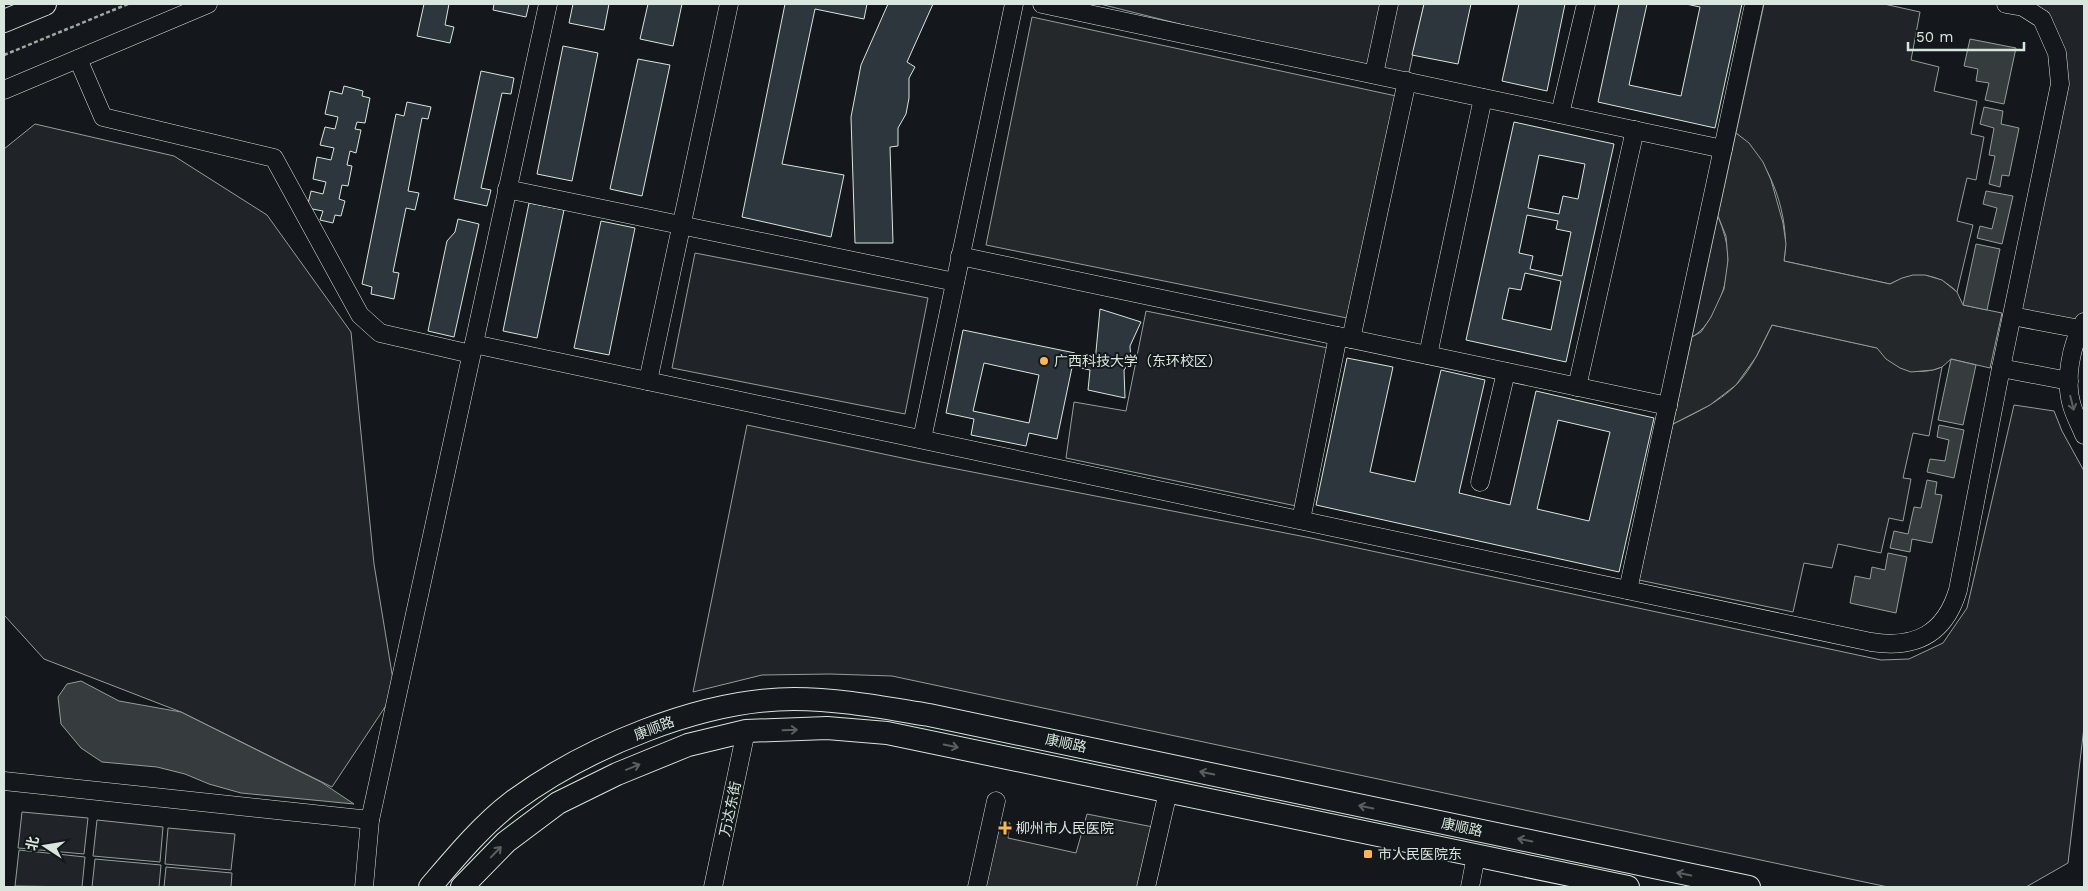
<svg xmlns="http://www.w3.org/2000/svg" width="2088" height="891" viewBox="0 0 2088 891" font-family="'Work Sans','Noto Sans SC',sans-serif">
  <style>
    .green { fill: #202428; stroke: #939e99 }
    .parking { fill: #24282b; stroke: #939e99 }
    .water { fill: #363b3e; stroke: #939e99 }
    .building { fill: #2c363c; stroke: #d8e6dc; fill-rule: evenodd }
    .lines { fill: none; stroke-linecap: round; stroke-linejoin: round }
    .minor-casing { stroke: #d8e6dc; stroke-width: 19 }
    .major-casing { stroke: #d8e6dc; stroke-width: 24 }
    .path { stroke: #9da8a2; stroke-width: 2.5; stroke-dasharray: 4 2.5; stroke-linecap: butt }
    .minor { stroke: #14181c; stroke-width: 18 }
    .major { stroke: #14181c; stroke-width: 22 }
    .oneway { stroke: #59605f }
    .poi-dot { fill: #ffb74d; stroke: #14181c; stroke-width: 2 }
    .labels { text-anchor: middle; stroke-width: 4; stroke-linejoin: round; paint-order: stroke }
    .poi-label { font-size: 14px; fill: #d8e6dc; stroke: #14181c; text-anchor: start }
    .street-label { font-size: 14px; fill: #d8e6dc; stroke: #14181c }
  </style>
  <rect width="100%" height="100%" fill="#14181c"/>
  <g class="green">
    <polygon points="1100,4 1424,4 1407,81"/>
    <path d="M1764 4H1884L1920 12 1911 60 1939 67 1934 91 1977 101 1971 134 1984 137 1976 180 1967 178 1957 221 1973 225 1957 292C1937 272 1915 271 1890 284L1784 261C1791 219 1771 159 1736 133Z"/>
    <polygon points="2006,4 2084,4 2084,322 2012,316 2060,83 2042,19"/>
    <polygon points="35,124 174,156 267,215 351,332 374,564 395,692 332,787 181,712 44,659 4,615 4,149"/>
    <path d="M1718 216C1723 230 1728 243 1728 258 1729 283 1714 325 1692 337Z"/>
    <polygon points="695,253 928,298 905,414 672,368"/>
    <polygon points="1146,311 1333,349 1301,507 1066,458 1074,402 1126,411"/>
    <path d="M1772 325 1878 348C1895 370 1916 377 1942 367L1929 436 1913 433 1903 478 1911 479 1903 521 1889 518 1881 553 1838 544 1832 568 1804 563 1793 612 1639 580 1673 424C1695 413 1718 403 1736 385 1752 369 1762 345 1772 325Z"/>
    <polygon points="2014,405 2054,411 2062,431 2084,471 2084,727 2068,863 2026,887 1888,887 892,676 830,674 762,675 693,692 747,425 921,462 1311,538 1881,660 1909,659 1943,643 1967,608"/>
    <polygon points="22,812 88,818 84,854 18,848"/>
    <polygon points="97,820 163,827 160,862 93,856"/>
    <polygon points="168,828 235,834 231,870 165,864"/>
    <polygon points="19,850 85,857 82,887 15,886"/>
    <polygon points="95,859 161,865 159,887 92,887"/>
    <polygon points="166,867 232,873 231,887 164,887"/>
  </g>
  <g class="parking">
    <polygon points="1032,17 1396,96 1347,318 986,245"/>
    <polygon points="1736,133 1749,143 1763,162 1771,180 1783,223 1786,244 1784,261 1890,284 1902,278 1913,275 1925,275 1942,280 1957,292 1963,305 2002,313 1990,368 1951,359 1942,367 1933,370 1911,372 1900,368 1886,359 1877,348 1772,325 1756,357 1736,385 1710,405 1673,424 1692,337 1701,332 1711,317 1724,289 1728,260 1726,236 1718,216"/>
    <polygon points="1087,814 1153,827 1139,887 978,887 992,821 1010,823 1008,838 1076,853"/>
  </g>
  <g class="water">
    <polygon points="1970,39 2016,48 2004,104 1985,100 1989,83 1976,81 1978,69 1964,66"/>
    <polygon points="1984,107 2003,111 2001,124 2019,128 2009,176 2002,175 2000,187 1989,184 1995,156 1989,155 1994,128 1980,124"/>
    <polygon points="1986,191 2013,196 2002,244 1977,238 1980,226 1992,229 1997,208 1983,204"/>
    <polygon points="1976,244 2000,249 1987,310 1963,305"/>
    <polygon points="1951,359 1976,365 1963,425 1938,420"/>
    <polygon points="1939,425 1964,430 1954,478 1927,472 1930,459 1945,461 1949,440 1937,437"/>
    <polygon points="1927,480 1937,482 1935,494 1942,495 1932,543 1912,539 1910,552 1890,548 1894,531 1908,534 1914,507 1921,508"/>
    <polygon points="1888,553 1907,557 1896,613 1850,603 1855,576 1870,579 1872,567 1885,570"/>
    <polygon points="81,681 119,701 181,712 321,782 354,804 241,793 209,784 185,774 157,767 102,762 81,748 61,724 58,697 67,684"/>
  </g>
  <g class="building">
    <polygon points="424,4 449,4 445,25 454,27 450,43 417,36"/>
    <polygon points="494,4 529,4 526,17 493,10"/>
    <polygon points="573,4 609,4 604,30 569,23"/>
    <polygon points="648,4 682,4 673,46 640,39"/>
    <polygon points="785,4 867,4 864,19 815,9 782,164 844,175 831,237 742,217"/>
    <polygon points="888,4 933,4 907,62 915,67 909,78 909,98 906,114 898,128 898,146 890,147 893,243 855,243 851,117 861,65"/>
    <polygon points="1424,4 1471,4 1458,64 1412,55"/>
    <polygon points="1519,4 1565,4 1547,91 1502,81"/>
    <polygon points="1619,4 1647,4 1629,85 1681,96 1700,7 1686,4 1742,4 1715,128 1598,102"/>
    <polygon points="563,46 598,53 572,181 537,174"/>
    <polygon points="638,59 670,65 642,196 610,189"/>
    <polygon points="481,71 514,78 511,94 502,93 481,188 491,190 487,206 454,199"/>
    <polygon points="344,86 363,91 362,96 370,98 365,123 357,122 355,129 361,130 356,153 350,151 347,165 352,166 348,186 342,185 339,199 345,201 341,216 335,215 333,223 320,220 323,211 307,208 311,191 323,194 326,182 313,179 317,157 331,160 334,148 320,145 325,127 335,129 338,117 325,114 330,91 342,94"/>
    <polygon points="407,102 431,107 428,119 422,118 408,191 419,193 415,210 406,208 393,272 399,273 394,299 371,294 372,287 362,284 396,114 404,116"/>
    <path d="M1514 122 1614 144 1566 362 1466 340ZM1539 155 1585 164 1578 199 1563 196 1559 214 1528 208ZM1527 215 1558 221 1556 229 1571 232 1562 276 1530 269 1533 256 1519 253ZM1525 273 1561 281 1551 330 1502 319 1509 288 1521 290Z"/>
    <polygon points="529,203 564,210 537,338 503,331"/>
    <polygon points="458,219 479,224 454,337 428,331 447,241 455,232"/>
    <polygon points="601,221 635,228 609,355 574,348"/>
    <polygon points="1100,309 1141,322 1130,346 1131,361 1124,370 1125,398 1088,390 1090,370 1072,366 1074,360 1095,362"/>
    <path d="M963 330 1075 353 1057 439 1029 433 1026 446 971 435 974 419 946 413ZM984 363 1039 375 1029 423 973 411Z"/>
    <path d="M1347 358 1393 367 1370 472 1415 482 1441 370 1485 380 1459 493 1510 505 1536 391 1654 418 1619 572 1316 505ZM1558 420 1610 432 1589 521 1537 509Z"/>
  </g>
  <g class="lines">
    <defs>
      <g id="minor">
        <polyline points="1042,4 1723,149"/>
        <polyline points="78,59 103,117 274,158 360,315 380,333 471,354"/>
        <polyline points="1374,74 1389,4"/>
        <polyline points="4,90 208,4"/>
        <polyline points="1560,114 1586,4"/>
        <polyline points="507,189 955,282"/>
        <polyline points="960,256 1668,406"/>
        <polyline points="2012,316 2080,329"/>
        <path d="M2084 322C2071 345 2064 380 2072 406 2075 416 2080 425 2084 435"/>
        <polyline points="1351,339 1407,81"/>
        <path d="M474 344 1871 642C1915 649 1945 634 1958 590L2001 368 2060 84 2057 53 2042 19 2023 7 2006 4"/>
        <polyline points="1428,355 1483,98"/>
        <polyline points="2001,368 2069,381"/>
        <polyline points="648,381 729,4"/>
        <polyline points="1577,387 1635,130"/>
        <polyline points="922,439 1014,4"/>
        <polyline points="1480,482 1506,372"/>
        <polyline points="1301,520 1338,336"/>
        <polyline points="1628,590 1754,4"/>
        <polyline points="4,781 370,820"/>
        <polyline points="364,887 370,820 548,4"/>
        <polyline points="713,887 746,731"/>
        <polyline points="977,887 996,801"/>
        <polyline points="1146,887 1168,792"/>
        <polyline points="1470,887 1476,856"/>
      </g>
      <g id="major">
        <polyline points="4,21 45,4"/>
        <path d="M430 887C454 859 482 825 511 803 585 748 701 699 794 699 840 699 885 708 929 715L1749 887"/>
        <polyline points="462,887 506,842 558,803 617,774 688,745 746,731 827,728 887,733 1628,887"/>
      </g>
    </defs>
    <use href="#minor" class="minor-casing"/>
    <use href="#major" class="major-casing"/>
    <polyline class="path" points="4,55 128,4"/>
    <use href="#minor" class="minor"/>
    <use href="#major" class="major"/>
  </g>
  <defs><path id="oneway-shaft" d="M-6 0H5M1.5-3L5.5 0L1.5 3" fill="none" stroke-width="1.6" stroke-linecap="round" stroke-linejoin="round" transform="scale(1.25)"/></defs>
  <g class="oneway">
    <use href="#oneway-shaft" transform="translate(2072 403) rotate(76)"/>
    <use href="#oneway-shaft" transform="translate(790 730) rotate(-2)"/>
    <use href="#oneway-shaft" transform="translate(951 746) rotate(12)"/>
    <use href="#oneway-shaft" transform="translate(633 767) rotate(-22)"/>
    <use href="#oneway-shaft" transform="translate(1207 773) rotate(-168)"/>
    <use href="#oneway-shaft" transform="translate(1366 807) rotate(-168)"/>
    <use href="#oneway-shaft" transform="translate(1525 840) rotate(-168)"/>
    <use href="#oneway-shaft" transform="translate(496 852) rotate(-46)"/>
    <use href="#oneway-shaft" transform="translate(1684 874) rotate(-168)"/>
  </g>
  <g class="poi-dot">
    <circle cx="1044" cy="361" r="5"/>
    <path d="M1002.5 820.5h5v5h5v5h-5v5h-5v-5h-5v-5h5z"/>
    <rect x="1363" y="849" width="10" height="10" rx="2.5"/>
  </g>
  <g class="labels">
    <g class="poi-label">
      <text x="1054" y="366">广西科技大学（东环校区）</text>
      <text x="1016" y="833">柳州市人民医院</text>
      <text x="1378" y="859">市人民医院东</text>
    </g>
    <g class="street-label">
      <text transform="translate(654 728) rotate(-21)" y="5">康顺路</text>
      <text transform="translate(1066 743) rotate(12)" y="5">康顺路</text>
      <text transform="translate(730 809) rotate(-78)" y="5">万达东街</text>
      <text transform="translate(1462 827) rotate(12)" y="5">康顺路</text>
    </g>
  </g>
  <rect width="2088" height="891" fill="none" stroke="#d8e6dc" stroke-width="10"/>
  <g transform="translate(45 846) rotate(282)" stroke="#14181c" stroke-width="4" paint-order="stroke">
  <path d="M0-4L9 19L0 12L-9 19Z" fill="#d8e6dc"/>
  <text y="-8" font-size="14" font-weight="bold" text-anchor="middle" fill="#d8e6dc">北</text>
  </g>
  <path d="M1908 42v8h116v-8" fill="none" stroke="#d8e6dc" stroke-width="2.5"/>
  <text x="1916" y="42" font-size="15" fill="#d8e6dc" stroke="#14181c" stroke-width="4" paint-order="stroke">50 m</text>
</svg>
